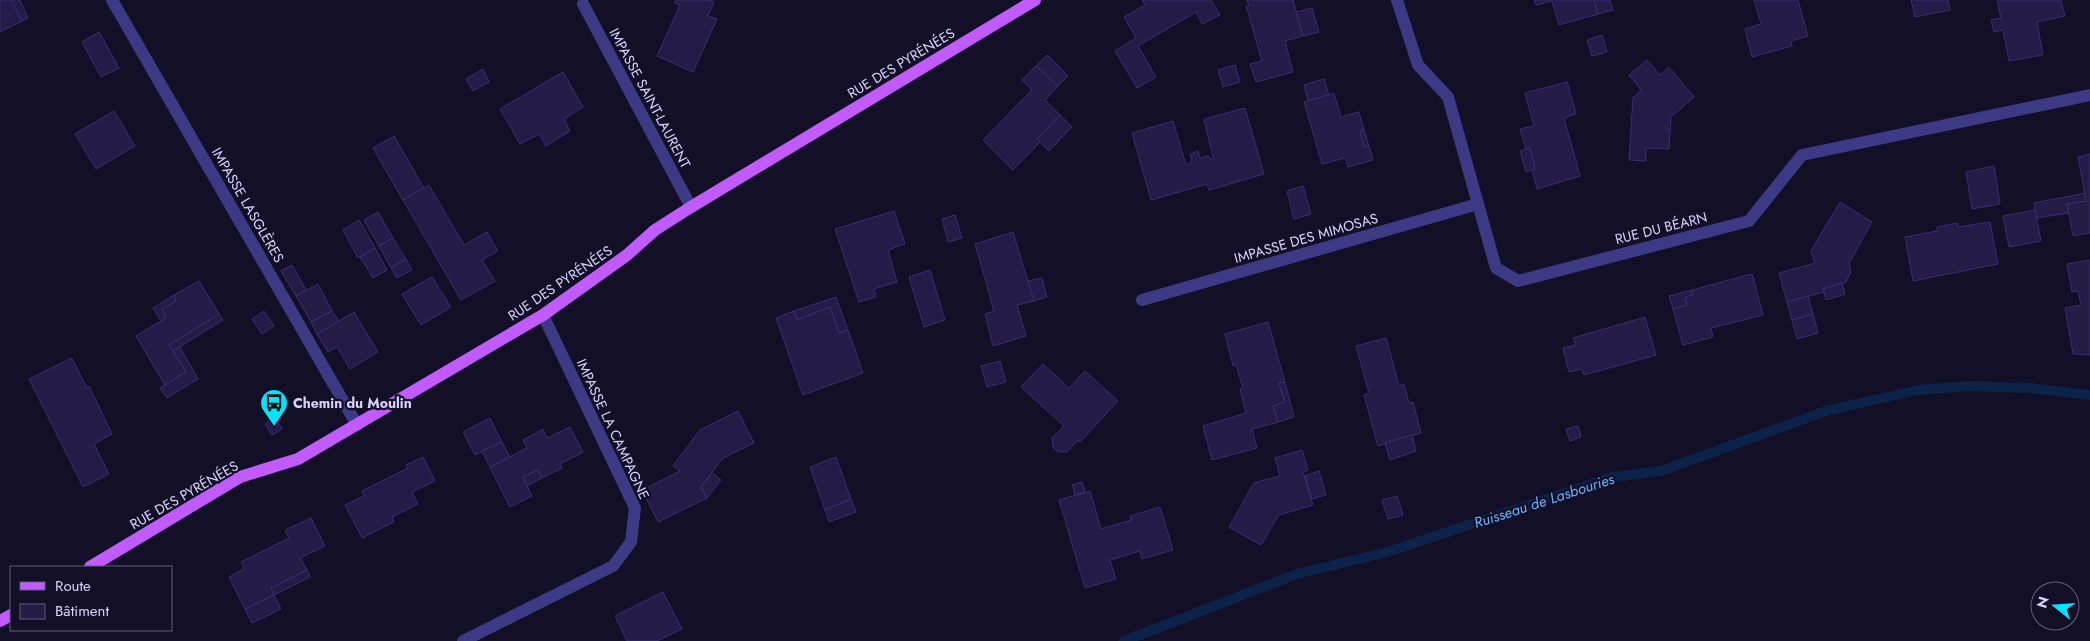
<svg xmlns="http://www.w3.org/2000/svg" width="2090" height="641" viewBox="0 0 2090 641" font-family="Jost,sans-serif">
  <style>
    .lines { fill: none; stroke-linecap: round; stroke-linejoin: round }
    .stream { stroke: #0c2248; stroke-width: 10 }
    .building { fill: #241b47; stroke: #3b2d73 }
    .minor { stroke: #3d3a85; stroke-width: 12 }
    .major { stroke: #c25bff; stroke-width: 12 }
    .labels { text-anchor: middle; stroke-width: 4.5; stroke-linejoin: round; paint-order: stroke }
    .street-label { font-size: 14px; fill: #d9d4ff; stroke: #130f26 }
    .poi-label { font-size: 14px; font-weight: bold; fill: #d9d4ff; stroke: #130f26; text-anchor: start }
    .water-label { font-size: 15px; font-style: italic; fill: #62b6ff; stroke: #130f26 }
  </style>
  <rect width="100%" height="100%" fill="#130f26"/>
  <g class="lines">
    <polyline class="stream" points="1124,641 1297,574 1388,552 1612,477 1661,471 1826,411 1918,390 1968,386 2030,388 2090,395"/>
  </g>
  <g class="building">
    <polygon points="0,0 11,0 22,21 0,32"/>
    <polygon points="11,0 20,0 28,18 22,21"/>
    <polygon points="676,0 710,0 714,2 708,16 717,19 693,72 657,56 680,5 674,3"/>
    <polygon points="1142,0 1211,0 1220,15 1202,24 1196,12 1138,46 1156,77 1137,88 1115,51 1136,38 1124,17 1145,5"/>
    <polygon points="1247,0 1293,0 1303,36 1285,41 1293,72 1256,82 1250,64 1262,61 1246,6 1249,6"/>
    <polygon points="1534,0 1594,0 1598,14 1559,25 1552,1 1536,5"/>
    <polygon points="1594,0 1610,0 1613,10 1598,14"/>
    <polygon points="1754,0 1798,0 1808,36 1791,41 1792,46 1752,57 1745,29 1761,24"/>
    <polygon points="1911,0 1948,0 1950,10 1915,17"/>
    <polygon points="1997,0 2061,0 2065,16 2037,22 2043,55 2009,61 2003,30 1994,32 1991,20 2001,18"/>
    <polygon points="1312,8 1319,32 1303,36 1296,12"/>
    <polygon points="99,32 119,68 101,77 82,42"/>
    <polygon points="1602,35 1607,52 1592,56 1587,40"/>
    <polygon points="1047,55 1068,76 1058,86 1036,66"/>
    <polygon points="1647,60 1660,75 1669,67 1694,97 1671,117 1669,149 1646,148 1646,161 1629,160 1633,98 1641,90 1629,75"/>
    <polygon points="1235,65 1240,82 1223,87 1218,70"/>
    <polygon points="1036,66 1058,86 1045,100 1060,115 1037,139 1040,142 1013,170 983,140 1032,90 1022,80"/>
    <polygon points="483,69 489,82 473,91 466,79"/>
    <polygon points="563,72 583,107 564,119 570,131 546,146 539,134 520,144 500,109"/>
    <polygon points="1324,79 1329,95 1308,101 1304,85"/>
    <polygon points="1567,82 1576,114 1564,118 1580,176 1537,189 1532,170 1535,169 1530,148 1526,149 1520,129 1534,126 1525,93"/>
    <polygon points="1334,93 1341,117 1359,112 1364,130 1360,131 1364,147 1369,146 1373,160 1348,167 1345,158 1322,164 1304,102"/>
    <polygon points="1245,108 1264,174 1209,190 1207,184 1151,200 1132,133 1173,121 1186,165 1192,161 1190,154 1198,151 1200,158 1208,156 1214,161 1204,119"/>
    <polygon points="114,111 135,146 96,169 75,134"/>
    <polygon points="1060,115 1072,127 1049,151 1037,139"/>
    <polygon points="1364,130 1369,146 1364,147 1360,131"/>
    <polygon points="394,136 424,188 403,200 373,148"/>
    <polygon points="1530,148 1535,169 1526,172 1520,151"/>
    <polygon points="2090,154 2090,233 2073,236 2067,204 2086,201 2078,157"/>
    <polygon points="1994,166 2000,204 1972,209 1966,172"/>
    <polygon points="429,185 464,245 487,232 498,251 482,260 495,281 461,300 403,200"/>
    <polygon points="1303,186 1311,214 1294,219 1287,191"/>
    <polygon points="2085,193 2086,201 2067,204 2068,213 2036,218 2034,203"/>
    <polygon points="1840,202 1872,222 1849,263 1851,272 1846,282 1823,289 1824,292 1787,302 1779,273 1815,263 1811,251"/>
    <polygon points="2035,210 2041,241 2009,247 2003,216"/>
    <polygon points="894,211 905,244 888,250 897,282 874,289 876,297 859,302 835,229"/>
    <polygon points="378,212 393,238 379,246 364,220"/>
    <polygon points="955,215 962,238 948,242 942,219"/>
    <polygon points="359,220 375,248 358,258 343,230"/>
    <polygon points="1990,222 1998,264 1913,281 1905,237 1937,231 1937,227 1957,223 1958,227"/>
    <polygon points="1013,232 1034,301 1017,305 1026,336 993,346 985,314 994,311 975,244"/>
    <polygon points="393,238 406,259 391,268 379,246"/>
    <polygon points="375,248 387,270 373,278 360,257"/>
    <polygon points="406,259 412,270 397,278 391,268"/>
    <polygon points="2090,260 2090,355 2073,354 2065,308 2081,305 2078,291 2072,292 2067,264"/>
    <polygon points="292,265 306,290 296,296 281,271"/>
    <polygon points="930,270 945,320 924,327 909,277"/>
    <polygon points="1752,274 1763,315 1711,328 1713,337 1683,345 1673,309 1687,305 1685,297 1693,295 1692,290"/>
    <polygon points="432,277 451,307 421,325 402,294"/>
    <polygon points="1042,278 1047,297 1034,301 1028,281"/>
    <polygon points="199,281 219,314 169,345 186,372 165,385 136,336 166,318 162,309 176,301 174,295"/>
    <polygon points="1842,283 1845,294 1826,300 1823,289"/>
    <polygon points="318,284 332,311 311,322 296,296"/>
    <polygon points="1692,290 1693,295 1685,297 1687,305 1673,309 1669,296"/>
    <polygon points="174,295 176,301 162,309 166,318 161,321 153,308"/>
    <polygon points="1808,296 1813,314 1792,320 1787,302"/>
    <polygon points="836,297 848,330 839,333 830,307 797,320 794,311"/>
    <polygon points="830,307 839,333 848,330 863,373 803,395 776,318 794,311 797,320"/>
    <polygon points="264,311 274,326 262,334 252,319"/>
    <polygon points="332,311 339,321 317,334 311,322"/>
    <polygon points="354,312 378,352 350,369 337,347 328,352 317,334"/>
    <polygon points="219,314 223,320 173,351 169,345"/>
    <polygon points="1813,314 1818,333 1797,339 1792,320"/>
    <polygon points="1645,317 1656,355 1584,375 1582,369 1569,372 1563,348 1576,345 1573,338"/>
    <polygon points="1268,322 1285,382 1279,383 1285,402 1273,406 1278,422 1252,429 1257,448 1212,460 1203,426 1246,413 1240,389 1243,388 1236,365 1233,366 1225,334"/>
    <polygon points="1386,338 1399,386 1404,384 1409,403 1413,402 1421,433 1378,446 1364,395 1369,393 1356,346"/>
    <polygon points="180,347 198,379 167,398 160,388 186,372 173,351"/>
    <polygon points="72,358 87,388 89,386 112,434 94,444 109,474 83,487 29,379"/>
    <polygon points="1000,361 1006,382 987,387 981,366"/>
    <polygon points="1043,364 1069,388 1085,371 1118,401 1080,442 1078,440 1067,452 1058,452 1053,447 1052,438 1064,426 1021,387"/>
    <polygon points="1285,382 1294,417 1278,422 1273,406 1285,402 1279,383"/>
    <polygon points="738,411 754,443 723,458 701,487 707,498 658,522 642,490 680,471 673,466 700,430"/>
    <polygon points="275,418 282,429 272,435 265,424"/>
    <polygon points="490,418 502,442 475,455 463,432"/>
    <polygon points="1578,426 1581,437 1570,441 1566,429"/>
    <polygon points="570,427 583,452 560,464 562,468 542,478 538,470 523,477 532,496 510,507 490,467 527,448 523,440 543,429 547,438"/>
    <polygon points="1412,435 1416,451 1390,460 1385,443"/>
    <polygon points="502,442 510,457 490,467 482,451"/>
    <polygon points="1302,450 1308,470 1303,472 1313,505 1279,515 1261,545 1229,527 1254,483 1280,476 1275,458"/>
    <polygon points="423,457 435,481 412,492 418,504 392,517 394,522 362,538 345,505 364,496 362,491 408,468 406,465"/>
    <polygon points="836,457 851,499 825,510 810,467"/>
    <polygon points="538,470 542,478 527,486 523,477"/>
    <polygon points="1319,471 1326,495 1312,499 1305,476"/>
    <polygon points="712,473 721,480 707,498 701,487"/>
    <polygon points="1082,482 1085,492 1075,495 1072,485"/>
    <polygon points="1090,491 1101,529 1131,520 1130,516 1160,507 1173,550 1142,559 1140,551 1110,560 1116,579 1085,588 1059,500"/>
    <polygon points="1397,496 1403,515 1388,519 1382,500"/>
    <polygon points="851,499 856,512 829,522 825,510"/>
    <polygon points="311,518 325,546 300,558 307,570 271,588 274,595 245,609 229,577 244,569 241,562 289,538 285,530"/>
    <polygon points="307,570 310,577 274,595 271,588"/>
    <polygon points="663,592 682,629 657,641 627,641 615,616"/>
    <polygon points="274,595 281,609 252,623 245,609"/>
  </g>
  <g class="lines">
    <g class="minor">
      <polyline points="112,0 357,425"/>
      <polyline points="1397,0 1418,65 1448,97 1496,268 1518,281 1749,221 1802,155 2090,95"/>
      <polyline points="583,4 691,207"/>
      <polyline points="1142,300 1478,204"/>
      <polyline points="463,641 613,566 631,542 635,508 543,315"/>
    </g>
    <g class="major">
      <polyline points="90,567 240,477 298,459 543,315 627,255 655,230 691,207 1035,0"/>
      <polyline points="0,621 11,615"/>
    </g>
  </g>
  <defs>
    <symbol id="bus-pin" viewBox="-11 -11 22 30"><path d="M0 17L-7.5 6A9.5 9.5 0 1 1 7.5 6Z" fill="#00e5ff" stroke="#130f26"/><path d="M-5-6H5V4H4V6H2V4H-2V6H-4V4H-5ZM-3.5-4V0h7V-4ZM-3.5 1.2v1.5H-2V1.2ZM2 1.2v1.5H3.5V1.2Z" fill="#111"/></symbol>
  </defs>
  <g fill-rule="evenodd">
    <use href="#bus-pin" x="258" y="387" width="32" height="43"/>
  </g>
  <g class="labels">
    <g class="street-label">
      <text transform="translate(901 63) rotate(-31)" y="5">RUE DES PYRÉNÉES</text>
      <text transform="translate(650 98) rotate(62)" y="5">IMPASSE SAINT-LAURENT</text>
      <text transform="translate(248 205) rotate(60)" y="5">IMPASSE LASGLÈRES</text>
      <text transform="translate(1661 228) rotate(-14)" y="5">RUE DU BÉARN</text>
      <text transform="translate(1306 238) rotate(-16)" y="5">IMPASSE DES MIMOSAS</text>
      <text transform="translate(560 283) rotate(-34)" y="5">RUE DES PYRÉNÉES</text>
      <text transform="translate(613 429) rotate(65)" y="5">IMPASSE LA CAMPAGNE</text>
      <text transform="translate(184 495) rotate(-30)" y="5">RUE DES PYRÉNÉES</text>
    </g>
    <g class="poi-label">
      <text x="293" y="408">Chemin du Moulin</text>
    </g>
    <g class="water-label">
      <text transform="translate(1544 501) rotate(-18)" y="5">Ruisseau de Lasbouries</text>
    </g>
  </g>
  <rect x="10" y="566" width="162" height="65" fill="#130f26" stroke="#625e7d"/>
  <rect x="20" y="582" width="25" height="8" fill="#c25bff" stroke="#625e7d"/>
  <text x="55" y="591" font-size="15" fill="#d9d4ff">Route</text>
  <rect x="20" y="604" width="25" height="15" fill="#241b47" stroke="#625e7d"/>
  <text x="55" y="616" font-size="15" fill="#d9d4ff">Bâtiment</text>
  <g transform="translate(2055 606) rotate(287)"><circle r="24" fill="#130f26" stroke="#625e7d"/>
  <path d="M0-4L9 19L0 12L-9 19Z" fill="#00e5ff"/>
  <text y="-8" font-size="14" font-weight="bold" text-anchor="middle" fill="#d9d4ff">N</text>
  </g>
</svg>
